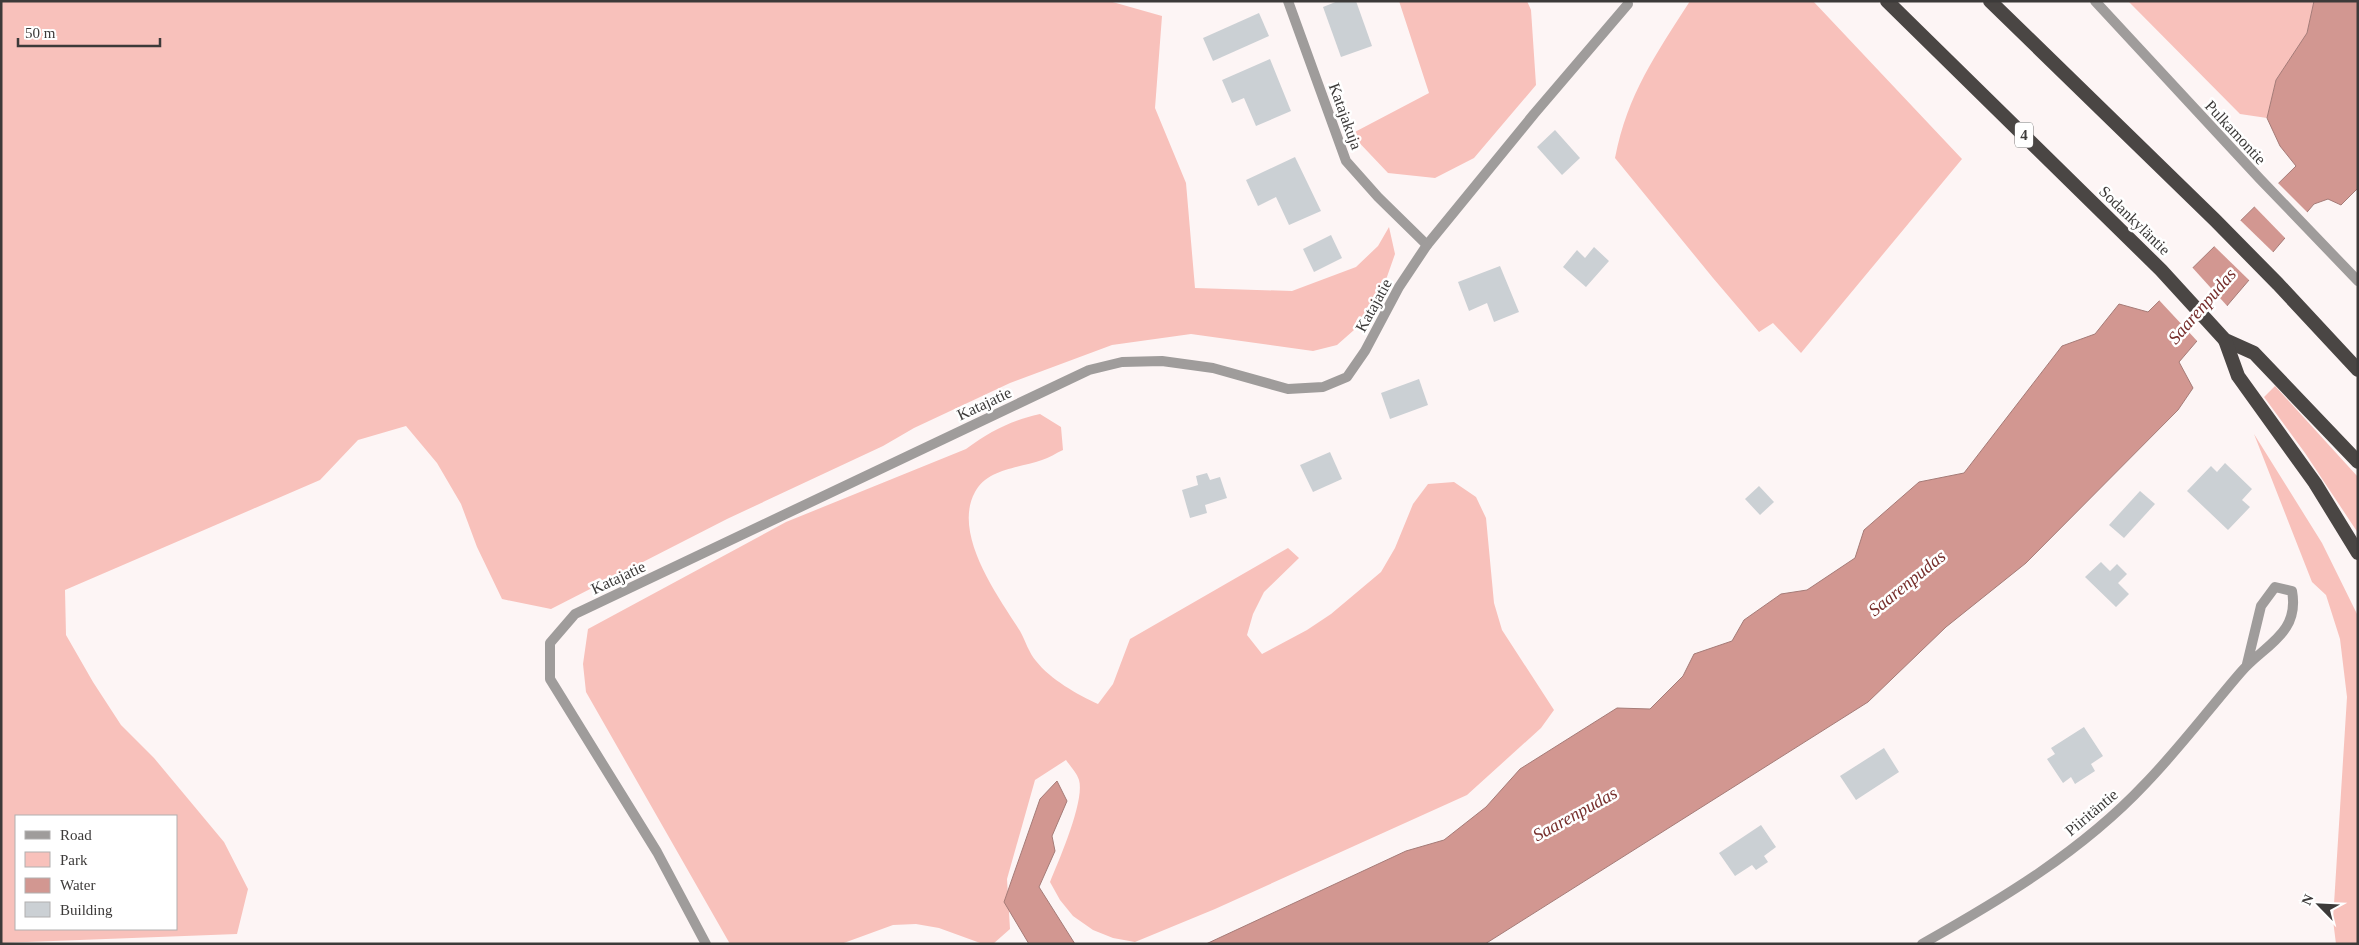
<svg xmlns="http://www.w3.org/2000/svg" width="2359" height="945" viewBox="0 0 2359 945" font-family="Georgia,serif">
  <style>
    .green { fill: #f8c1bb; fill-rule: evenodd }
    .water { fill: #d29791; stroke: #a57b77 }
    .pier { fill: #fdf5f5 }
    .building { fill: #cbd0d4 }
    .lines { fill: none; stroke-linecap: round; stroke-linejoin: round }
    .minor { stroke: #9f9c9b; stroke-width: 10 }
    .tertiary { stroke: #9f9c9b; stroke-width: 10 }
    .trunk { stroke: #4a4644; stroke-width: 14 }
    .labels { text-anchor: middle; stroke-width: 5; stroke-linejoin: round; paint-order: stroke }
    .shield { fill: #fff; stroke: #767574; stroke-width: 1 }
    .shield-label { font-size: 15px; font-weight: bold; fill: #3c3a39 }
    .street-label { font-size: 16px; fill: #3c3a39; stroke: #fff }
    .water-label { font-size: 18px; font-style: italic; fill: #762e2b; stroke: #fff }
  </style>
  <rect width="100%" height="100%" fill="#fdf5f5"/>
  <g class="green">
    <path d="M1 1H1109L1162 16 1155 108 1186 183 1195 288 1292 291 1356 267 1378 246 1389 227 1395 254 1382 291 1354 330 1337 345 1313 351 1191 334 1112 345 1010 383 914 428 883 446 727 519 551 609 502 599 477 547 461 504 437 463 406 426 358 440 320 480 65 590 66 635 93 682 121 725 154 758 224 842 248 889 237 934 1 943ZM176 816V929H16V816Z"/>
    <polygon points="1399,1 1527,1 1531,10 1536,85 1474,158 1435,178 1388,173 1351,134 1429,93"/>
    <path d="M1690 1H1813L1962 159 1801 353 1773 323 1759 332 1713 278 1615 158C1628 93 1655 56 1690 1Z"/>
    <polygon points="2128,1 2314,1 2307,33 2276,80 2267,118 2240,114"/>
    <polygon points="2275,386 2358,477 2358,533 2305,453 2264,397"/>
    <path d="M1040 414 1061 427 1063 450C1056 453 1049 458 1042 460 1020 468 988 468 975 492 952 534 998 596 1020 631 1025 640 1029 653 1036 661 1050 679 1078 695 1098 704L1113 684 1130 639 1288 548 1299 558 1264 592 1253 614 1247 635 1262 654 1307 630 1331 614 1381 572 1395 548 1413 504 1428 484 1454 482 1476 497 1486 518 1494 603 1502 630 1554 710 1541 728 1467 795 1215 909 1135 942 1113 938 1093 930 1073 916 1060 900 1050 882C1059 860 1085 801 1079 780 1077 773 1070 766 1066 760L1035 780 1007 879 1010 929 993 944H983L939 928 916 924 893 925 841 944H730L586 692 583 664 588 629 786 522 966 449C991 431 1010 421 1040 414Z"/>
    <polygon points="2254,434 2322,543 2358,616 2358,944 2336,944 2333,920 2347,697 2340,639 2326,595 2312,582"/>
  </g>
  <g class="water">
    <polygon points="2314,1 2358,1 2358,188 2341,205 2328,199 2314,204 2179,362 2193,388 2178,410 2026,563 1946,627 1868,702 1485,944 1206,944 1406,851 1444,840 1486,807 1520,769 1617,708 1650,709 1683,676 1694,654 1732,641 1744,620 1781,594 1807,590 1855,558 1864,530 1919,482 1964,473 2062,346 2095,334 2119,304 2148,312 2296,166 2280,146 2267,118 2276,80 2307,33"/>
    <polygon points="1057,781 1067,801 1052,836 1055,851 1039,887 1075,944 1029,944 1004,902 1040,799"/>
  </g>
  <g class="pier">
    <polygon points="2277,182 2309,214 2287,240 2253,205"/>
    <polygon points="2239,219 2275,254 2251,282 2213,245"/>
    <polygon points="2191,266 2229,308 2199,343 2158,299"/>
  </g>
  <g class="building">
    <polygon points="1338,1 1356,1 1372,46 1341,57 1323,7"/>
    <polygon points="1259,13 1269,36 1213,61 1203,38"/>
    <polygon points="1270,59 1291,111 1256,126 1244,98 1232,103 1222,80"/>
    <polygon points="1555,130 1580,158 1562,175 1537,147"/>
    <polygon points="1295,157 1321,211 1289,225 1276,197 1258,206 1246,180"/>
    <polygon points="1331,235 1342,258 1314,272 1303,249"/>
    <polygon points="1594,247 1609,261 1586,287 1563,267 1577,250 1585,258"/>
    <polygon points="1500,266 1519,312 1494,322 1487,303 1469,311 1458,282"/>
    <polygon points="1419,379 1428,405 1390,419 1381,393"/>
    <polygon points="1330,452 1342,479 1313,492 1300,465"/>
    <polygon points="2225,463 2252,489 2242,500 2250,507 2228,530 2187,491 2211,466 2217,472"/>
    <polygon points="1207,473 1210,480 1220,477 1227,498 1205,505 1207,513 1190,518 1182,490 1198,485 1196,476"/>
    <polygon points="1759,486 1774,502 1760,515 1745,499"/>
    <polygon points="2140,491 2155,504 2124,538 2109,525"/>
    <polygon points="2101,562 2110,571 2117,564 2127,574 2118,583 2129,594 2116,607 2085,577"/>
    <polygon points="2084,727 2103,756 2091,764 2095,771 2075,784 2071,777 2063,783 2047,759 2055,754 2051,748"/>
    <polygon points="1884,748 1899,772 1856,800 1840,776"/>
    <polygon points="1761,825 1776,847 1764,856 1768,862 1756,870 1752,865 1735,876 1719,853"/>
  </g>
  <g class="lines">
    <g class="minor">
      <polyline points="1288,1 1346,161 1378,197 1427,245"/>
      <polyline points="706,944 657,852 550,679 550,643 575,614 1089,370 1122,362 1162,361 1213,368 1288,389 1323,387 1347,377 1365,351 1399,287 1427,245 1534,114 1628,4"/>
      <path d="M1922 944C2002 899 2082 851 2145 784 2179 749 2209 709 2241 672 2264 645 2300 634 2292 591L2275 587 2261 606 2247 664"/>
    </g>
    <polyline class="tertiary" points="2095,1 2260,179 2358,281"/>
    <g class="trunk">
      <polyline points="1887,1 2161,270 2225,340 2254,353 2358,462"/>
      <polyline points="1990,1 2215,220 2278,284 2358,370"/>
      <polyline points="2225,340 2238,376 2315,483 2358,553"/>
    </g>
  </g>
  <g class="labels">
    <rect class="shield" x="2015" y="122.5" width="18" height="25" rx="4"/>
    <g class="shield-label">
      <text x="2024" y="140">4</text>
    </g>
    <g class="street-label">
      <text transform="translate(1346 116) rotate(70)" y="6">Katajakuja</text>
      <text transform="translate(2236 132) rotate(47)" y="6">Pulkamontie</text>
      <text transform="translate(2135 220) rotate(44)" y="6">Sodankyläntie</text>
      <text transform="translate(1373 305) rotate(-61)" y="6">Katajatie</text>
      <text transform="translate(984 403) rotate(-25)" y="6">Katajatie</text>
      <text transform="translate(618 577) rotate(-25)" y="6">Katajatie</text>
      <text transform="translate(2091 812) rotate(-40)" y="6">Piiritäntie</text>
    </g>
    <g class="water-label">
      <text transform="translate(2202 306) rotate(-49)" y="6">Saarenpudas</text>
      <text transform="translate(1907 583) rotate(-39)" y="6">Saarenpudas</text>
      <text transform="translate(1575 814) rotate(-29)" y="6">Saarenpudas</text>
    </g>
  </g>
  <rect width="2359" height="945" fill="none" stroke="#3c3a39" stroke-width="5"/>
  <rect x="15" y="815" width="162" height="115" fill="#ffffff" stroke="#b1b0b0"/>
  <rect x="25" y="831" width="25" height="8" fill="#9f9c9b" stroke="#b1b0b0"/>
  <text x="60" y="840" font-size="15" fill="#3c3a39">Road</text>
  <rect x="25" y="852" width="25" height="15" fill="#f8c1bb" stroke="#b1b0b0"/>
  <text x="60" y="865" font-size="15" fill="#3c3a39">Park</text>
  <rect x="25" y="878" width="25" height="15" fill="#d29791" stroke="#b1b0b0"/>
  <text x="60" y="890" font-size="15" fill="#3c3a39">Water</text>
  <rect x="25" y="902" width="25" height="15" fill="#cbd0d4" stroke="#b1b0b0"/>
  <text x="60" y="915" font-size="15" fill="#3c3a39">Building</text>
  <g transform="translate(2319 905) rotate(294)" stroke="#ffffff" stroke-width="4" paint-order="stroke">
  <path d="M0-4L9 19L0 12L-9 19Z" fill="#3c3a39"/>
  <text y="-8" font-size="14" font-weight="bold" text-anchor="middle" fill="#3c3a39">N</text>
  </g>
  <path d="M18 38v8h142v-8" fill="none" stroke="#3c3a39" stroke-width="2.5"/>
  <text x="25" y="38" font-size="15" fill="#3c3a39" stroke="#ffffff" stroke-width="4" paint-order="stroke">50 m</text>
</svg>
